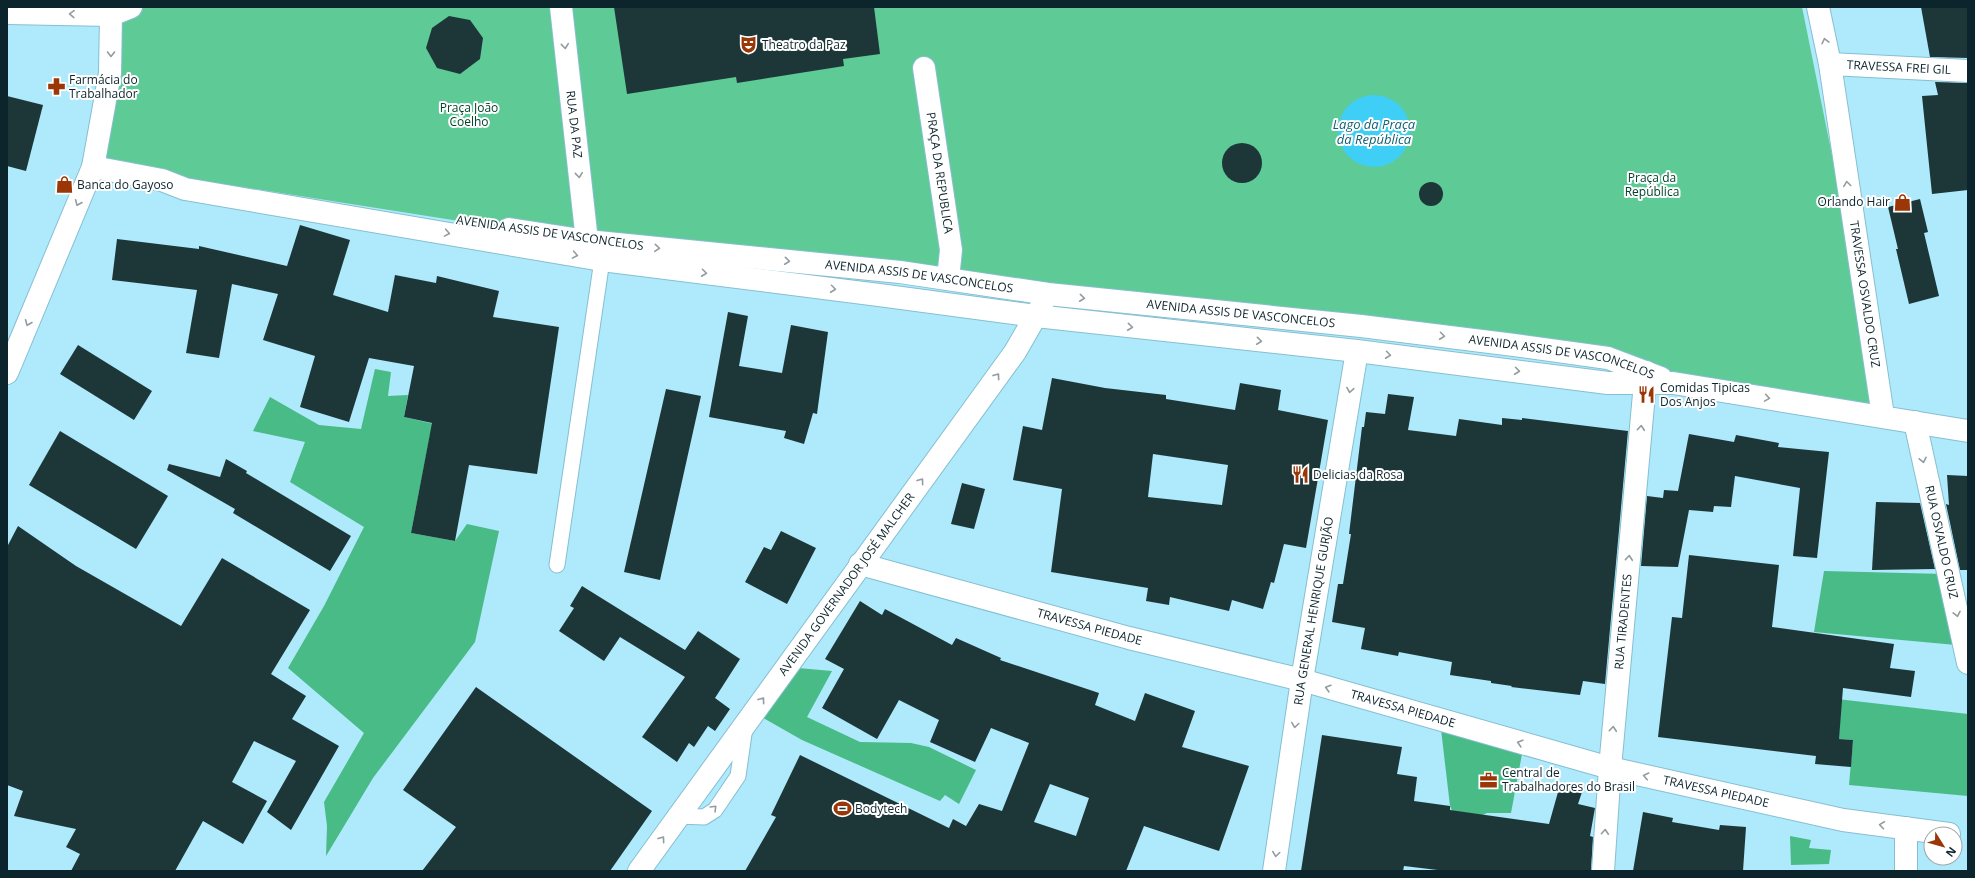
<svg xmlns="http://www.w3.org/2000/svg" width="1975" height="878" viewBox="0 0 1975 878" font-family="'Open Sans',sans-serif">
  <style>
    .green { fill: #5eca96 }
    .forest { fill: #48bb86 }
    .water { fill: #3fcff6 }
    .building { fill: #1d3739; fill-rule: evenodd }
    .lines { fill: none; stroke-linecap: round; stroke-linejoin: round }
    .service-casing { stroke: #86bfd2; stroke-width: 17 }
    .minor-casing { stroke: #86bfd2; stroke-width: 24 }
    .tertiary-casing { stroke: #86bfd2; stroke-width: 24 }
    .secondary-casing { stroke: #86bfd2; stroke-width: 24 }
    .primary-casing { stroke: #86bfd2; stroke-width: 24 }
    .service { stroke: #fff; stroke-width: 15 }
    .minor { stroke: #fff; stroke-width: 22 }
    .tertiary { stroke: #fff; stroke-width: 22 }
    .secondary { stroke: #fff; stroke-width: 22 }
    .primary { stroke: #fff; stroke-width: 22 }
    .oneway { stroke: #929ca0 }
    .labels { text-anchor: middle; stroke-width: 4; stroke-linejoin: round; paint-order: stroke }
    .poi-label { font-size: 12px; fill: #0c242b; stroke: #fff; text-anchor: start }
    .street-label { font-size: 12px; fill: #0c242b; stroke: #fff }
    .park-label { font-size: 12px; fill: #004329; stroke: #fff }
    .water-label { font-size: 13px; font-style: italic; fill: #126074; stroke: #fff }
  </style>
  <rect width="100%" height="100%" fill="#aee9fc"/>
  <polygon class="green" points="131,7 1802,7 1873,358 1883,416 1633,367 587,241 185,178 93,167 111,15"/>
  <g class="forest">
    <polygon points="375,369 391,372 388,396 408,395 404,417 434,424 430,435 411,533 455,541 467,524 499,531 475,642 373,778 326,856 327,826 324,802 364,733 288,668 324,606 364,527 290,482 305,442 253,431 270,397 319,425 361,429"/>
    <polygon points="1824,571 1944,574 1956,645 1814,632"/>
    <polygon points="798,668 832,671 807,717 860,742 911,743 929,747 976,770 959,804 945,795 940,801 802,740 760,716"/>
    <polygon points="1837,699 1968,714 1968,796 1849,785 1853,740 1837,739"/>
    <polygon points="1441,729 1522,754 1511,813 1487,813 1480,816 1453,813 1450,806"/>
    <polygon points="1790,836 1811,840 1809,848 1831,850 1829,864 1791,865"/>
  </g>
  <circle class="water" cx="1374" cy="131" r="36"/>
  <g class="building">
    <polygon points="614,7 874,7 880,54 843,59 844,66 737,83 736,77 627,94"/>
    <polygon points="1921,7 1968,7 1968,58 1930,57"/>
    <polygon points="449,16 470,20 483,38 480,59 460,74 437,68 426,48 432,28"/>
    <polygon points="1935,82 1968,83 1968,190 1932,194 1922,96 1938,95"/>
    <polygon points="7,96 43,105 26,171 7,166"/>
    <circle cx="1242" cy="163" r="20"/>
    <circle cx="1431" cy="194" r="12"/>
    <polygon points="1920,199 1928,232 1924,233 1939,296 1909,304 1896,249 1898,249 1888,207"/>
    <polygon points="300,225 350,240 333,295 388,312 395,275 436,283 437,276 499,291 493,317 559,327 537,474 469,465 455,541 411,533 432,423 404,417 414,366 369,358 349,422 300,407 315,356 263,340 278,294 232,284 219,358 186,353 197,290 112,280 117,239 199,249 199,246 287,266"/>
    <polygon points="728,312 748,316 739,366 782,373 791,325 828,332 817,414 813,413 804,444 784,438 786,431 709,417"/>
    <polygon points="78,345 152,391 134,420 60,374"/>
    <path d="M1052 378 1105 388 1166 395V399L1235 410 1240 383 1281 390 1278 410 1328 420 1306 548 1284 544 1274 583 1271 582 1263 609 1232 600 1229 611 1170 597 1169 605 1146 601 1148 588 1051 572 1062 489 1013 480 1023 426 1042 430ZM1153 454 1228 465 1222 505 1148 497Z"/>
    <polygon points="666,389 701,396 660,580 624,572"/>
    <polygon points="1388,394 1414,397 1408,430 1456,436 1459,419 1502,425 1502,418 1522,420 1522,418 1628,431 1605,684 1583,681 1580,695 1511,687 1512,686 1491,683 1491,681 1450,675 1452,662 1399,652 1398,656 1361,649 1365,628 1332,622 1338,584 1343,584 1351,534 1349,534 1362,427 1364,427 1366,412 1385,414"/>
    <polygon points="60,431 168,496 136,549 29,485"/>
    <polygon points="1689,434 1734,442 1736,435 1779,443 1778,447 1829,452 1817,558 1793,556 1800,488 1735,476 1731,507 1714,506 1713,512 1689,510 1678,567 1641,566 1647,496 1663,498 1664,490 1678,491"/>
    <polygon points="226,459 247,471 246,473 351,536 330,571 233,513 235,509 167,470 169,464 220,477"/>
    <polygon points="1947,475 1968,476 1968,570 1960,570 1946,504 1949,505"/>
    <polygon points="962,483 985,489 974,529 951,524"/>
    <polygon points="1876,502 1920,503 1935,569 1872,570"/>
    <polygon points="18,526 76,566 181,626 222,558 310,610 271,674 306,696 292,719 339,746 291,830 267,812 296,761 254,741 232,782 267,801 243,844 203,821 175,871 71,871 80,854 66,847 76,829 14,816 23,791 7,785 7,547"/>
    <polygon points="781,531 816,548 787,604 745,582 764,547 771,550"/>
    <polygon points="1689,555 1779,565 1772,627 1894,644 1890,668 1915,671 1911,697 1843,688 1839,739 1853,740 1851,767 1815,764 1816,756 1658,737 1672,617 1682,618"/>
    <polygon points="582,586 685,650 698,631 740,659 715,698 730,709 715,731 708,726 694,747 689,743 677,762 642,737 685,677 620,637 604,661 559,631 574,608 570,606"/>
    <path d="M860 601 882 615 885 609 952 645 956 638 1001 658 1000 660 1099 693 1095 705 1135 721 1145 693 1195 711 1182 747 1249 766 1219 851 1144 826 1126 871H745L776 817 771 815 800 755 949 828 953 819 966 826 979 804 1002 811 1029 743 991 728 975 762 930 742 939 720 899 700 877 739 822 708 844 669 825 659ZM1050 784 1089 798 1076 836 1034 822Z"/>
    <polygon points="476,687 652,811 610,871 422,871 456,827 403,790"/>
    <polygon points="1322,735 1402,747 1397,774 1417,777 1414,801 1450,806 1450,810 1549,824 1560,785 1582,792 1578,804 1595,808 1590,836 1593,837 1591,871 1446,871 1404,866 1403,871 1301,871"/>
    <polygon points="1643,812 1673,818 1672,822 1719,830 1720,825 1746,827 1743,871 1633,871"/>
  </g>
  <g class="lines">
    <defs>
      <g id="service">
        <polyline points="557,565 602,260"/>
        <polyline points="678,816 704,817 715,810 738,776 745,727"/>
      </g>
      <g id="minor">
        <path id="s1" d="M561 7 587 241"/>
        <path id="s2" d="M1830 64 1968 71"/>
        <path id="s3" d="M924 68 951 250 948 279"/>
        <path id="s4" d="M1915 422 1968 663"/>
        <path id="s5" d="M860 564 1129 638 1302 680 1610 768 1843 820 1949 834"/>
        <path id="s6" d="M1274 871 1302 680 1357 351"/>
        <polyline points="1906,871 1906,828"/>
      </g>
      <g id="tertiary">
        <path id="s7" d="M1603 871 1610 768 1646 372"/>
      </g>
      <g id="secondary">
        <path id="s8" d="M1818 7 1830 64 1883 416"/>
        <polyline points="7,13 111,15 109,7"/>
      </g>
      <g id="primary">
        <polyline points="93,167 162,180 185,189 602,260 879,295 1036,316 1357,351 1608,383 1673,383 1968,431"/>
        <path id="s9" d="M509 229 587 241 900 272 1048 294 1361 326 1514 345 1608 358 1661 378"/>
        <polyline points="7,373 93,167 110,73 111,15 131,7"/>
        <path id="s10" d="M639 871 1015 352 1042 305"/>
      </g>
    </defs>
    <use href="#service" class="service-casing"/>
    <use href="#minor" class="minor-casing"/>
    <use href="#tertiary" class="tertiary-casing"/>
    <use href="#secondary" class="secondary-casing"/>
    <use href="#primary" class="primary-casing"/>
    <use href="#service" class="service"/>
    <use href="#minor" class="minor"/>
    <use href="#tertiary" class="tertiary"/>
    <use href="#secondary" class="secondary"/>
    <use href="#primary" class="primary"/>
  </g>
  <defs><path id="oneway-chevron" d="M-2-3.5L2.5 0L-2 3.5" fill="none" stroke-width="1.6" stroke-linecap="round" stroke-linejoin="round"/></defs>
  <g class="oneway">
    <use href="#oneway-chevron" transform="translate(72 14) rotate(-179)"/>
    <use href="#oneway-chevron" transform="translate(1825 41) rotate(-103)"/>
    <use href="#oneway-chevron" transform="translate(565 46) rotate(84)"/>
    <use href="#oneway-chevron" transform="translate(111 54) rotate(90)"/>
    <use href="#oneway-chevron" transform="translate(579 175) rotate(84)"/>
    <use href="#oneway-chevron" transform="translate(1847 184) rotate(-98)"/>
    <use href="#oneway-chevron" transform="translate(78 203) rotate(113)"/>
    <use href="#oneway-chevron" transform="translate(447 233) rotate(10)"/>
    <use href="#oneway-chevron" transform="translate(657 248) rotate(5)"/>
    <use href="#oneway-chevron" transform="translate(575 255) rotate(10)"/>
    <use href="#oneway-chevron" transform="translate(787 261) rotate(6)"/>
    <use href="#oneway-chevron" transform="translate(704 273) rotate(7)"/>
    <use href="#oneway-chevron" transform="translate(833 289) rotate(7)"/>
    <use href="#oneway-chevron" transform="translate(1082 298) rotate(6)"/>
    <use href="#oneway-chevron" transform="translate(28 323) rotate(113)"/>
    <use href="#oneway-chevron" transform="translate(1130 327) rotate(6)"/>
    <use href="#oneway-chevron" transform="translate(1442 336) rotate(7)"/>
    <use href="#oneway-chevron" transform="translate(1259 341) rotate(6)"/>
    <use href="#oneway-chevron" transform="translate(1388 355) rotate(7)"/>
    <use href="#oneway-chevron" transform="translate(1517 371) rotate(7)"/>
    <use href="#oneway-chevron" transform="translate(997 376) rotate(-54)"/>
    <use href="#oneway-chevron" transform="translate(1350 390) rotate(99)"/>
    <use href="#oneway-chevron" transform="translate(1767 398) rotate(9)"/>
    <use href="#oneway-chevron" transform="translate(1641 428) rotate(-85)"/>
    <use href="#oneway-chevron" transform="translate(1923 460) rotate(78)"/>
    <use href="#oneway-chevron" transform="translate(921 481) rotate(-54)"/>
    <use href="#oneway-chevron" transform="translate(1629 558) rotate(-85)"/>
    <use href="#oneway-chevron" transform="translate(1957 614) rotate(78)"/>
    <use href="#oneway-chevron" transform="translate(1328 688) rotate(-164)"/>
    <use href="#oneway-chevron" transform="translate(762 700) rotate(-54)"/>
    <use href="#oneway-chevron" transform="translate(1295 725) rotate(98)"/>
    <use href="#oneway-chevron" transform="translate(1613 729) rotate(-85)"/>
    <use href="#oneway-chevron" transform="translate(1520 743) rotate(-164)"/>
    <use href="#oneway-chevron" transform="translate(1646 776) rotate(-168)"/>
    <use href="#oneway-chevron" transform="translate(714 808) rotate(-45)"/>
    <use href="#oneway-chevron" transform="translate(1882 825) rotate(-172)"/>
    <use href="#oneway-chevron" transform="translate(1605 832) rotate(-86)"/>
    <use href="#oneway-chevron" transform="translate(662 839) rotate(-54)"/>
    <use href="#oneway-chevron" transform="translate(1276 854) rotate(98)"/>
  </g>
  <defs>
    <symbol id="theatre-bare" viewBox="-9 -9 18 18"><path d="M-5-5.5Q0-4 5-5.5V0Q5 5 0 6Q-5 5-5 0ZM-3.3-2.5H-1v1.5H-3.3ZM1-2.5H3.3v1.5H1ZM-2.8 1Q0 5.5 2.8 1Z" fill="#9b3606" stroke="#fff" stroke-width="2.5" paint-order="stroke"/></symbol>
    <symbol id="pharmacy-bare" viewBox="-9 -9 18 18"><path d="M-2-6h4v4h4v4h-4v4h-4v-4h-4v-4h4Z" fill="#9b3606" stroke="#fff" stroke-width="2.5" paint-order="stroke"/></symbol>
    <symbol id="shop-bare" viewBox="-9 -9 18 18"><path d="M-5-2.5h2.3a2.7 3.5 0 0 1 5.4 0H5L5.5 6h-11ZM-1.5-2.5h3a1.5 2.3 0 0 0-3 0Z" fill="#9b3606" stroke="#fff" stroke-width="2.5" paint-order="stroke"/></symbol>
    <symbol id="restaurant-bare" viewBox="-9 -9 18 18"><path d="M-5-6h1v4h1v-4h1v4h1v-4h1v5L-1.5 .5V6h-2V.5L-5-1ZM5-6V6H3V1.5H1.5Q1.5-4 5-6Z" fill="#9b3606" stroke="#fff" stroke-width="2.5" paint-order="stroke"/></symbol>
    <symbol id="office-bare" viewBox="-9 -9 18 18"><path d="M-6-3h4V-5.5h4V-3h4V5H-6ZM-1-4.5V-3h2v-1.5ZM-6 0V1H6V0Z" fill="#9b3606" stroke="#fff" stroke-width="2.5" paint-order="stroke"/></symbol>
    <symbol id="stadium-bare" viewBox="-9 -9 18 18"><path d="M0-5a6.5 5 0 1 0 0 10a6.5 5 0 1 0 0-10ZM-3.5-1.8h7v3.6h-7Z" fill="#9b3606" stroke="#fff" stroke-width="2.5" paint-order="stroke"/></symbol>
  </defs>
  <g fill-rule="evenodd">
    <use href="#theatre-bare" x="736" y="32" width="25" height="25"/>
    <use href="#pharmacy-bare" x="44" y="74" width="25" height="25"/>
    <use href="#shop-bare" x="52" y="172" width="25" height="25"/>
    <use href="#shop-bare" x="1890" y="190" width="25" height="25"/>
    <use href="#restaurant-bare" x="1634" y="382" width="25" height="25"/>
    <use href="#restaurant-bare" x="1288" y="462" width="25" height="25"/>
    <use href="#office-bare" x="1476" y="768" width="25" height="25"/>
    <use href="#stadium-bare" x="830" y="796" width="25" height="25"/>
  </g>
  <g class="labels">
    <g class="poi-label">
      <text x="762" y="49">Theatro da Paz</text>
      <text x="69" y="84">Farmácia do<tspan x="69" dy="14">Trabalhador</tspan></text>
      <text x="77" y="189">Banca do Gayoso</text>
      <text x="1890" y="206" text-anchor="end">Orlando Hair</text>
      <text x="1660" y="392">Comidas Tipicas<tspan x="1660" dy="14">Dos Anjos</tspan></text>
      <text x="1313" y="479">Delicias da Rosa</text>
      <text x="1502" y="777">Central de<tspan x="1502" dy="14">Trabalhadores do Brasil</tspan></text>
      <text x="855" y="813">Bodytech</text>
    </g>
    <g class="street-label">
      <text dy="4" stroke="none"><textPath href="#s2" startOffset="69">TRAVESSA FREI GIL</textPath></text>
      <text dy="4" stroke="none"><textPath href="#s1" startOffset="118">RUA DA PAZ</textPath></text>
      <text dy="4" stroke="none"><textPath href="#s3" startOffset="106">PRAÇA DA REPUBLICA</textPath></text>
      <text transform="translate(550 233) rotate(8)" y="4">AVENIDA ASSIS DE VASCONCELOS</text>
      <text dy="4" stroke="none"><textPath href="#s9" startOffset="413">AVENIDA ASSIS DE VASCONCELOS</textPath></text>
      <text dy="4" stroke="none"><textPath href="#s8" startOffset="291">TRAVESSA OSVALDO CRUZ</textPath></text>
      <text dy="4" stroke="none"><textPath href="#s9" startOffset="737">AVENIDA ASSIS DE VASCONCELOS</textPath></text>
      <text dy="4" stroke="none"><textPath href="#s9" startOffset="1061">AVENIDA ASSIS DE VASCONCELOS</textPath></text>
      <text dy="4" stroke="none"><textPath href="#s4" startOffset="123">RUA OSVALDO CRUZ</textPath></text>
      <text dy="4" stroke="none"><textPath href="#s10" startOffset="354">AVENIDA GOVERNADOR JOSÉ MALCHER</textPath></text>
      <text dy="4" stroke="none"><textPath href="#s6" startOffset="263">RUA GENERAL HENRIQUE GURJÃO</textPath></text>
      <text dy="4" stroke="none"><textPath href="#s7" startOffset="250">RUA TIRADENTES</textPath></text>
      <text dy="4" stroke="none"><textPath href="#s5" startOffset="238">TRAVESSA PIEDADE</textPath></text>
      <text dy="4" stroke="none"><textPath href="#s5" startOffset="562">TRAVESSA PIEDADE</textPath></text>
      <text dy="4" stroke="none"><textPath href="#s5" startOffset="886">TRAVESSA PIEDADE</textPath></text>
    </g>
    <g class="park-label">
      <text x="469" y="112">Praça João<tspan x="469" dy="14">Coelho</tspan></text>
      <text x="1652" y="182">Praça da<tspan x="1652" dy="14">República</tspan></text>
    </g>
    <g class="water-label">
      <text x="1374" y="129">Lago da Praça<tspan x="1374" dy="15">da República</tspan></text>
    </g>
  </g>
  <rect width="1975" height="878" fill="none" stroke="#0c242b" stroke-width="16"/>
  <g transform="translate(1943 846) rotate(127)"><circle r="19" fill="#ffffff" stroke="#9ea7aa"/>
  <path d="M0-3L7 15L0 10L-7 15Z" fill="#9b3606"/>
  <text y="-6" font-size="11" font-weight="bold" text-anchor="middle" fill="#0c242b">N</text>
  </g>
</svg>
